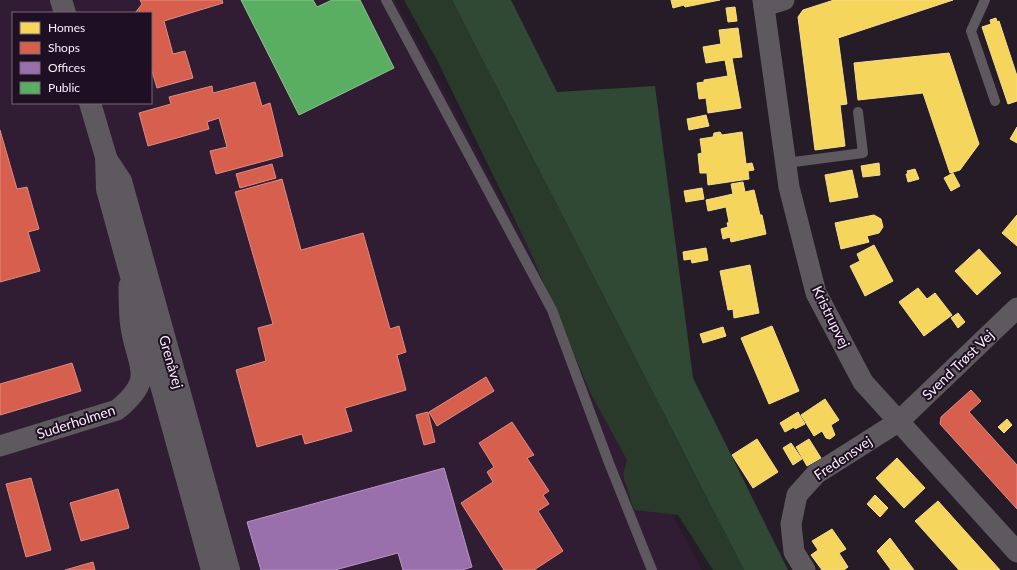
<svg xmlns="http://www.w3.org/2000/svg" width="1017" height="570" viewBox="0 0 1017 570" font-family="Lato,sans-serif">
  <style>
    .built { fill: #301c33; fill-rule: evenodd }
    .green { fill: #293a2b }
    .forest { fill: #304935 }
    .homes { fill: #f6d55c; stroke: #f7dd8c }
    .shops { fill: #d6604d; stroke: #e18b82 }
    .offices { fill: #9970ab; stroke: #b696c3 }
    .public { fill: #5aae61; stroke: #8ac290 }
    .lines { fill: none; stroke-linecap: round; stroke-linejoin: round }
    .service { stroke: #5d595e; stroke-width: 10 }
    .minor { stroke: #5d595e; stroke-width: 21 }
    .tertiary { stroke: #5d595e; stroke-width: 22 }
    .labels { text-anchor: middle; stroke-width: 4; stroke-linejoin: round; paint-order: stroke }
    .street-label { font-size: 14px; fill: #faeffc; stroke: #1f0f22 }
  </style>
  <rect width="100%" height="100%" fill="#261c28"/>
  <path class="built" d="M0 0H395L702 570H0ZM13 13H151V103H13Z"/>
  <polygon class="green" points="404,0 452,0 744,570 713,570 678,515 634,510 623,475 627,460 591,394 531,253 436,58"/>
  <polygon class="forest" points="452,0 511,0 557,92 655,86 693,378 788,570 744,570"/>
  <g class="homes">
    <polygon points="671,0 720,0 685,7 684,5 673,8"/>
    <polygon points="834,0 953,0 838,38 847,104 840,105 845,146 815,150 798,17 803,10"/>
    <polygon points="735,7 737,21 728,22 726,8"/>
    <polygon points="996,18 997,22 999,21 1017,76 1017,101 1008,104 982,27 991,24 990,20"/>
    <polygon points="738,28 742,57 732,58 741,108 708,113 706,98 699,99 697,83 704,82 704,80 728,76 725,60 706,63 703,47 721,44 719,30"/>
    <polygon points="949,53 979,144 960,170 950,173 923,93 858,100 854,63"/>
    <polygon points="706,115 709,126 689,130 687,119"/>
    <polygon points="1017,127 1017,143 1010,139"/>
    <polygon points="720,132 722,135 742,132 746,164 752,163 754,170 748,171 749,179 708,185 707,173 700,173 698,154 702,153 700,139 713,137 714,133"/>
    <polygon points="879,163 880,175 863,177 861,166"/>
    <polygon points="915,169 919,179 908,182 906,174 908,174 907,171"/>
    <polygon points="852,170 858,197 830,202 825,175"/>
    <polygon points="953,173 960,186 951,191 944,178"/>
    <polygon points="743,182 745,192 754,190 760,215 762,215 766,234 731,242 730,237 723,239 721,229 728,227 727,223 729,222 726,207 708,211 706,200 733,194 731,184"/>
    <polygon points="702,188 704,199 686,202 684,191"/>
    <polygon points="874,215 881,219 883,227 879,233 867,236 869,242 841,249 835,223"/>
    <polygon points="1017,215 1017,246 1002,233"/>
    <polygon points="874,245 893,281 865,296 850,266 860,261 857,254"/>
    <polygon points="706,248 708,260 692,263 691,259 684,260 683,252"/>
    <polygon points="979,249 1001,273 977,295 955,271"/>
    <polygon points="750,265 759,313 734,318 733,309 728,310 720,271"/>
    <polygon points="918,288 927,299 935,293 952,315 924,336 899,302"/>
    <polygon points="958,313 965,322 958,328 951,318"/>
    <polygon points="772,326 799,391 769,404 741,338"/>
    <polygon points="723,327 726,336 703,343 700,334"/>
    <polygon points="825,399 839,420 831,425 835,435 830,439 826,438 822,431 814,436 801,415"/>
    <polygon points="798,412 805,424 795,429 794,427 785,432 780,423"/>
    <polygon points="1007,419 1012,425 1004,433 998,427"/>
    <polygon points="757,439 778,472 753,488 732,455"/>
    <polygon points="809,439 821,458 807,466 796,447"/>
    <polygon points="791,443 802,459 793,465 783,448"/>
    <polygon points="897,458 925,488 904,508 876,478"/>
    <polygon points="875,495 888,508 880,517 867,504"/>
    <polygon points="938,501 1000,570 959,570 915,521"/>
    <polygon points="832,529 846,549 839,553 848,567 844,570 822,570 811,555 818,550 812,541"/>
    <polygon points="890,538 914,570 891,570 877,551"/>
  </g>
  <g class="shops">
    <polygon points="140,0 222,0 223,3 164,21 173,54 185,51 193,78 157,88 151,68 151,13 135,13 142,4"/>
    <polygon points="255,82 262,106 270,103 283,156 216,174 210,151 227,147 219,118 207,122 209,129 148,146 139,113 171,104 169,97 212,86 213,93"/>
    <polygon points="0,130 17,189 27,187 39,229 28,232 40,271 0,282"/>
    <polygon points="272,164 276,178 240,188 236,174"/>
    <polygon points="282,179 301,250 363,233 390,329 399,326 406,352 397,355 406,390 345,408 352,431 305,444 302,434 257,447 236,370 266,361 258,328 273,324 235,192"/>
    <polygon points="72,363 81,391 0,415 0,384"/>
    <polygon points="486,377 494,391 437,426 429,412"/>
    <polygon points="971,390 981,401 969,412 1017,465 1017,509 940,424 941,417"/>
    <polygon points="428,412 435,442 424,445 416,415"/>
    <polygon points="512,422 534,455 527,458 549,491 543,495 549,504 538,511 563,551 534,570 504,570 461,503 493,482 487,472 494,467 479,443"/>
    <polygon points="31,478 51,550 26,557 6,484"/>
    <polygon points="118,489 129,528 81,541 70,503"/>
    <polygon points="93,562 95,570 65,570"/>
  </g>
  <polygon class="offices" points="444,468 472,567 462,570 403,570 398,553 335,570 261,570 247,522"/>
  <polygon class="public" points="241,0 313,0 317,7 332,0 360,0 394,68 299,115"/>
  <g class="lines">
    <g class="service">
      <polyline points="386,0 552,310 609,463 652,570"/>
      <polyline points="985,0 971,31 995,101"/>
      <polyline points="786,163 863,153 858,112"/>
    </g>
    <g class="minor">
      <polyline points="763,0 789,187 816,293 863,382 1017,552"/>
      <polyline points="764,6 784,0"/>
      <path d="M0 446 117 410C157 377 137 368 131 327 129 314 129 300 129 286"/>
      <polyline points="805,570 794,552 791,524 797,495 816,474 898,422 1017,308"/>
    </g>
    <g class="tertiary">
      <polyline points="61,0 65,13"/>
      <polyline points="90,103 106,157 107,189 212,570"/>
      <polyline points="107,160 121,181 229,570"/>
    </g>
  </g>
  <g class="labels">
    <g class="street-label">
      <text transform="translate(831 317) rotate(64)" y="5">Kristrupvej</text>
      <text transform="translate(171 362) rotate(74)" y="5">Grenåvej</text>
      <text transform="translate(958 365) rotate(-44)" y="5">Svend Trøst Vej</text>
      <text transform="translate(76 422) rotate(-18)" y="5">Suderholmen</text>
      <text transform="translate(843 458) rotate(-34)" y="5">Fredensvej</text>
    </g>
  </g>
  <rect x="12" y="12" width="140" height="92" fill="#1f0f22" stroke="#776979"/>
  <rect x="20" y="22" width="20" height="12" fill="#f6d55c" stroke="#776979"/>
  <text x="48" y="32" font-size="12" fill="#faeffc">Homes</text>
  <rect x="20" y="42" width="20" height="12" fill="#d6604d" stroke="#776979"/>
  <text x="48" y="52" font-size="12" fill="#faeffc">Shops</text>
  <rect x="20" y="62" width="20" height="12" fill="#9970ab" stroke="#776979"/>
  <text x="48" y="72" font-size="12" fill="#faeffc">Offices</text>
  <rect x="20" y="82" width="20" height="12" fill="#5aae61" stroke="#776979"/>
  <text x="48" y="92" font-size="12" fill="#faeffc">Public</text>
</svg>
